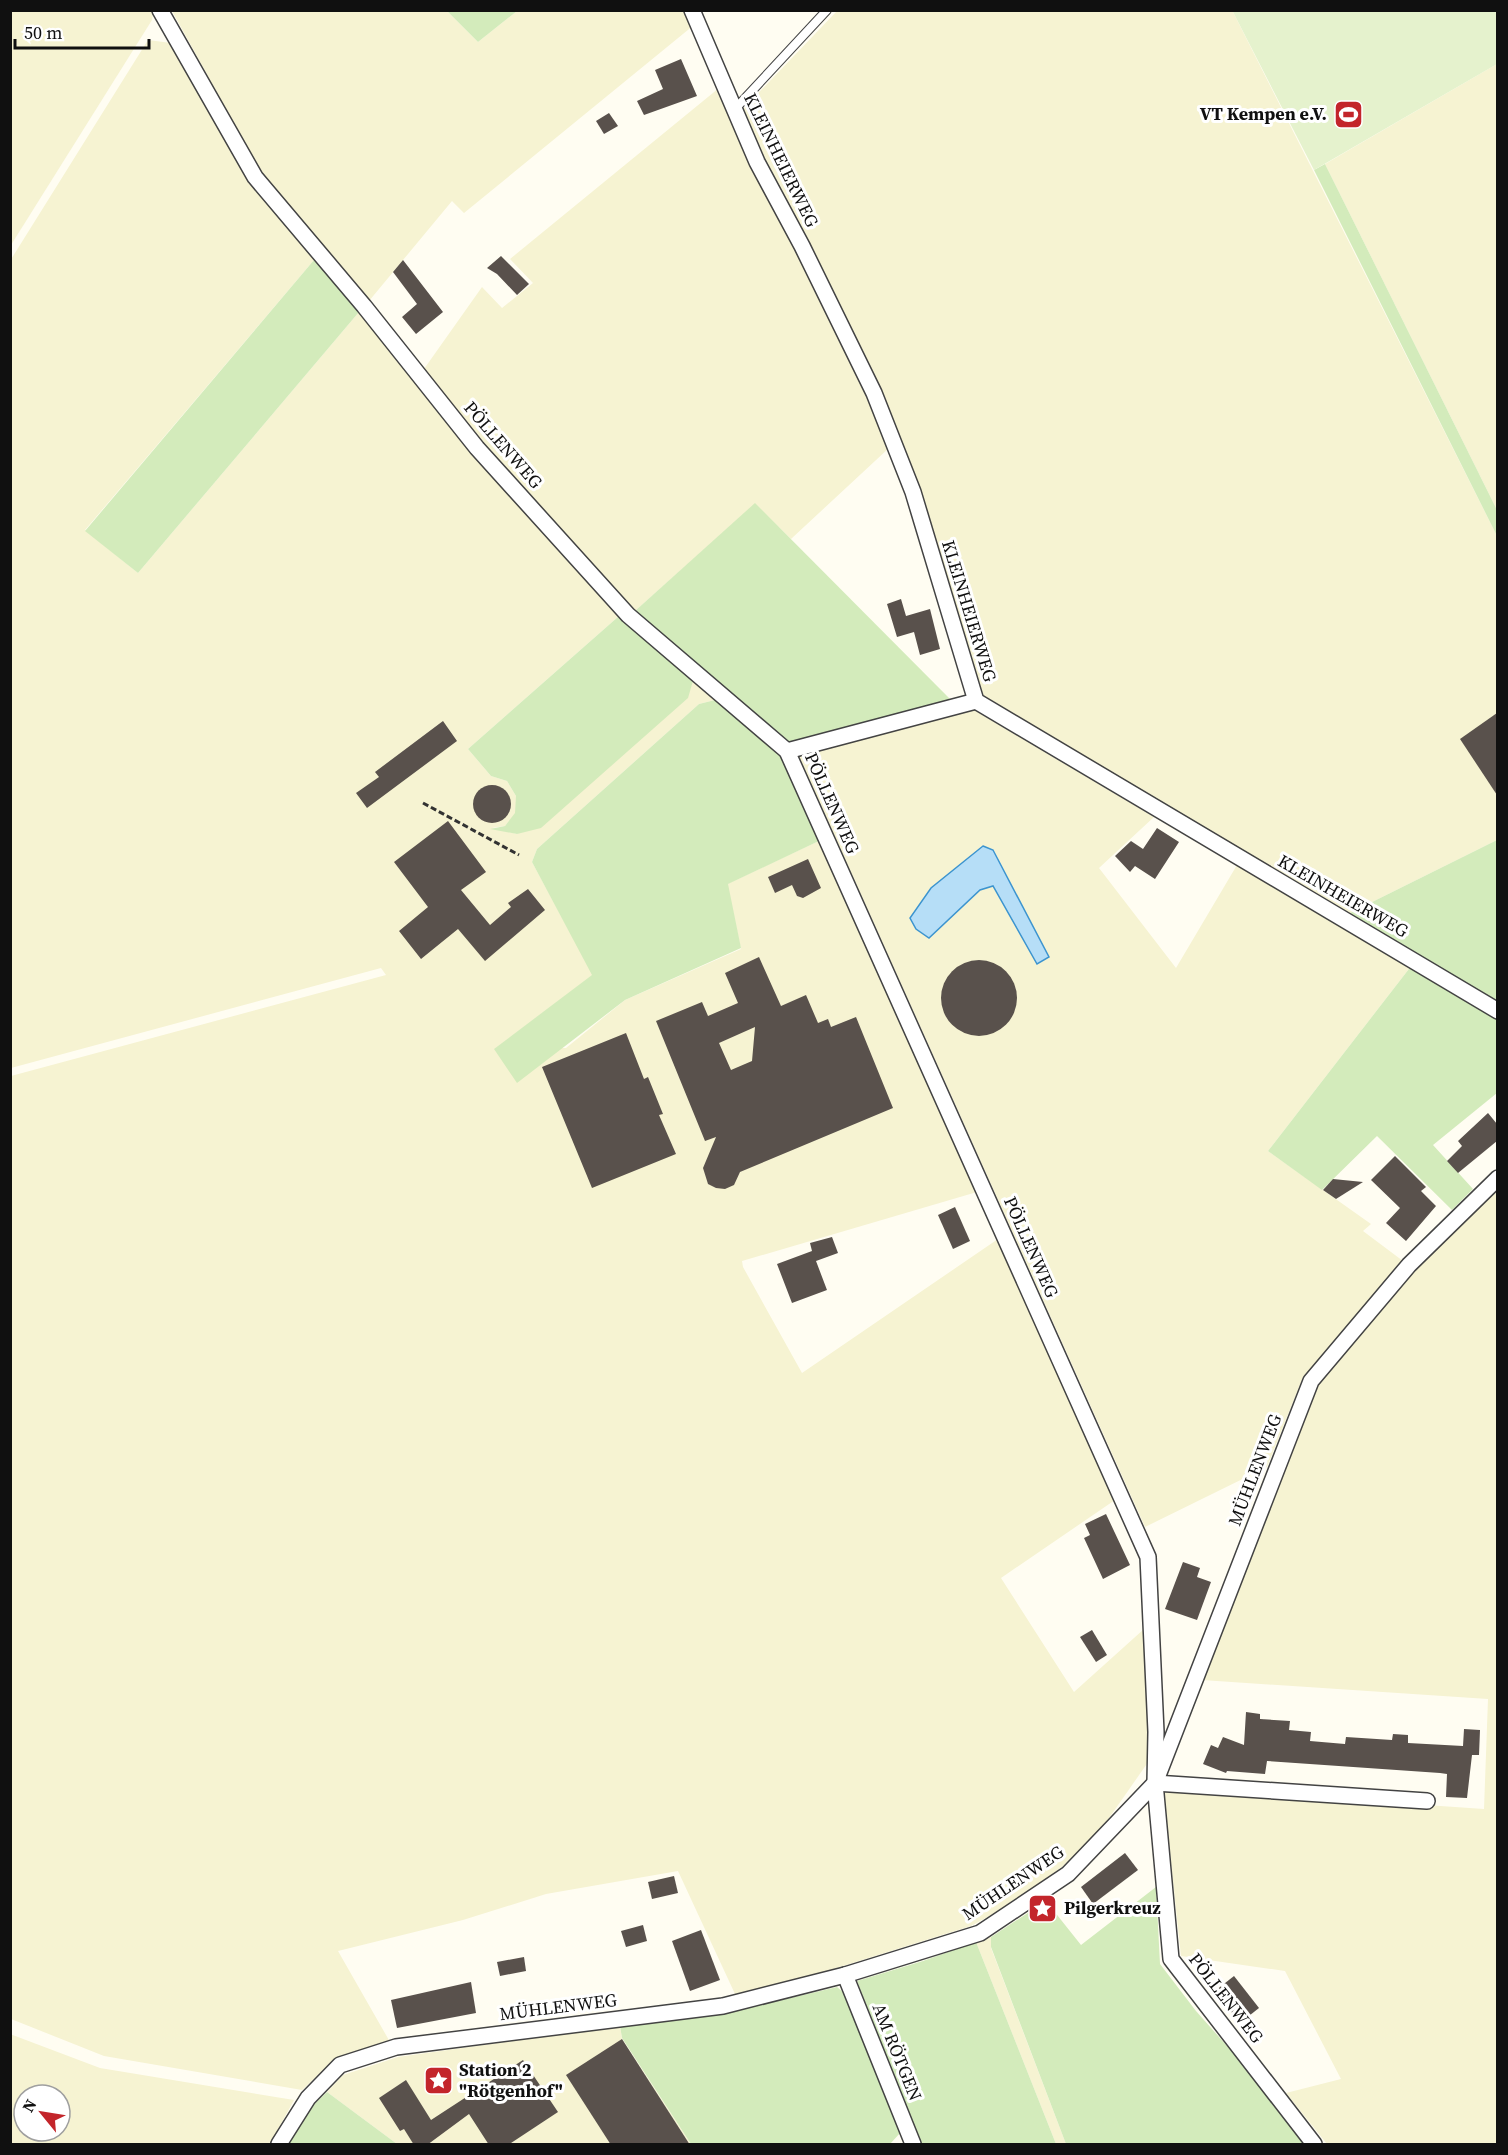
<svg xmlns="http://www.w3.org/2000/svg" width="1508" height="2155" viewBox="0 0 1508 2155" font-family="'Source Serif 4',serif">
  <style>
    .farmland { fill: #f6f3d2; fill-rule: evenodd }
    .green { fill: #d3ebbb }
    .pitch { fill: #e5f2cd }
    .water { fill: #b6def7; stroke: #3c94cf; stroke-width: 1.5 }
    .building { fill: #59514c; fill-rule: evenodd }
    .lines { fill: none; stroke-linecap: round; stroke-linejoin: round }
    .lane-casing { stroke: #434343; stroke-width: 10 }
    .street-casing { stroke: #434343; stroke-width: 18 }
    .path { stroke: #323232; stroke-width: 3; stroke-dasharray: 6 3; stroke-linecap: butt }
    .lane { stroke: #fff; stroke-width: 8 }
    .street { stroke: #fff; stroke-width: 15 }
    .labels { text-anchor: middle; stroke-width: 6; stroke-linejoin: round; paint-order: stroke }
    .poi-label { font-size: 18px; font-weight: bold; fill: #101010; stroke: #fff; text-anchor: start }
    .street-label { font-size: 18px; fill: #101010; stroke: #fff }
  </style>
  <rect width="100%" height="100%" fill="#fffdf2"/>
  <g class="farmland">
    <polygon points="11,11 153,12 152,20 11,245"/>
    <polygon points="172,11 447,11 478,42 517,11 687,11 694,25 464,213 452,201 369,301 262,174"/>
    <polygon points="837,11 1235,11 1233,12 1497,536 1497,840 1346,915 984,700 920,491 761,159 741,111"/>
    <polygon points="148,40 171,43 249,183 314,260 85,530 138,573 359,312 471,453 619,616 468,749 491,776 507,781 516,796 516,813 505,826 492,828 517,834 687,698 693,681 715,700 699,704 537,849 532,862 593,975 495,1049 566,1048 625,1000 741,949 727,884 821,840 977,1192 742,1261 743,1267 802,1373 998,1239 1115,1500 1001,1578 1074,1692 1144,1629 1151,1758 1102,1828 1064,1865 1022,1898 971,1926 814,1975 735,1994 678,1871 546,1894 463,1920 338,1951 390,2042 333,2061 302,2090 104,2056 11,2019 11,1076 386,975 381,968 11,1068 10,261"/>
    <polygon points="1497,64 1497,510 1325,164"/>
    <polygon points="719,88 868,396 889,448 791,539 755,504 635,611 482,442 424,369 482,287 502,308 533,283 510,259"/>
    <path d="M961 710H974L1154 817 1099 868 1176 968 1237 865 1412 965 1268 1151 1371 1224 1363 1231 1403 1261 1303 1377 1267 1467 1145 1527 797 752ZM994 850 1048 957 1037 963 994 886 980 890 929 938Z"/>
    <polygon points="1497,1188 1497,2144 1327,2144 1286,2093 1341,2079 1285,1971 1181,1956 1163,1787 1484,1809 1488,1699 1202,1680 1317,1387 1422,1262"/>
    <polygon points="991,1937 991,1948 1066,2144 1056,2144 976,1942"/>
    <polygon points="620,2026 622,2039 691,2144 397,2144 327,2092 343,2075 398,2057"/>
    <path d="M10 2034 100 2068 294 2100 270 2144H11ZM24 2095H60V2131H24Z"/>
  </g>
  <g class="green">
    <polygon points="447,11 517,11 478,42"/>
    <polygon points="1325,164 1497,510 1497,536 1314,170"/>
    <polygon points="314,260 359,312 138,573 85,531"/>
    <polygon points="755,503 951,700 787,743 635,611"/>
    <polygon points="619,616 693,681 688,698 541,828 517,834 490,829 505,826 515,813 516,796 507,781 491,776 468,749"/>
    <polygon points="715,700 784,759 821,840 728,884 741,948 625,1000 517,1083 494,1049 592,975 532,862 537,849 699,704"/>
    <polygon points="1497,840 1497,1005 1346,915"/>
    <polygon points="1412,965 1497,1018 1497,1093 1433,1145 1473,1189 1452,1210 1377,1136 1322,1190 1268,1151"/>
    <polygon points="1156,1887 1160,1964 1196,2011 1251,2073 1303,2144 1066,2144 991,1947 991,1937 1046,1901 1081,1945"/>
    <polygon points="976,1942 1056,2144 920,2144 857,1981 923,1961"/>
    <polygon points="837,1987 843,1992 901,2132 890,2144 691,2144 622,2038 620,2026 740,2010"/>
    <polygon points="327,2092 397,2144 289,2144 307,2111"/>
  </g>
  <polygon class="pitch" points="1235,10 1497,11 1497,64 1314,170 1233,12"/>
  <polygon class="water" points="983,846 993,850 1049,957 1037,964 993,886 980,890 929,938 916,929 910,918 931,888"/>
  <g class="building">
    <polygon points="681,59 697,96 644,115 637,101 663,89 655,70"/>
    <polygon points="609,113 618,126 604,134 596,121"/>
    <polygon points="501,256 529,284 517,295 497,274 487,268"/>
    <polygon points="403,260 443,312 416,334 402,317 417,304 393,272"/>
    <polygon points="901,599 906,616 930,609 940,649 920,655 914,632 897,637 887,604"/>
    <polygon points="1497,713 1497,795 1460,739"/>
    <polygon points="443,721 457,741 367,808 356,793 379,777 375,772"/>
    <circle cx="492" cy="804" r="19"/>
    <polygon points="448,821 486,872 461,890 490,925 511,907 508,903 528,889 545,910 485,961 458,929 421,959 399,931 428,907 394,862"/>
    <polygon points="1157,828 1179,842 1155,879 1135,866 1130,872 1115,856 1131,841 1143,849"/>
    <polygon points="808,859 821,888 803,898 797,896 792,885 775,893 768,877"/>
    <path d="M759 957 781 1006 806 995 818 1023 828 1019 831 1027 856 1017 893 1108 740 1172 734 1185 725 1189 716 1188 708 1184 703 1168 716 1137 705 1141 656 1021 702 1002 708 1016 738 1003 725 973ZM755 1027 752 1061 731 1070 719 1043Z"/>
    <circle cx="979" cy="998" r="38"/>
    <polygon points="626,1033 644,1079 648,1077 663,1114 659,1115 676,1154 592,1188 542,1067"/>
    <polygon points="1488,1113 1497,1124 1497,1141 1458,1173 1447,1161 1462,1146 1458,1141"/>
    <polygon points="1395,1156 1426,1187 1421,1191 1436,1206 1406,1241 1386,1223 1400,1208 1371,1180"/>
    <polygon points="1333,1179 1363,1182 1336,1199 1323,1190"/>
    <polygon points="955,1207 970,1241 953,1249 938,1215"/>
    <polygon points="832,1237 838,1253 816,1261 827,1290 792,1303 777,1264 812,1251 810,1243"/>
    <polygon points="1106,1514 1130,1565 1103,1579 1084,1538 1090,1535 1085,1524"/>
    <polygon points="1183,1562 1200,1568 1197,1577 1211,1582 1197,1620 1165,1609"/>
    <polygon points="1092,1630 1107,1655 1096,1662 1080,1637"/>
    <polygon points="1246,1712 1260,1714 1260,1719 1290,1721 1289,1730 1311,1732 1310,1741 1345,1744 1346,1737 1392,1740 1393,1734 1408,1735 1408,1743 1463,1746 1464,1729 1480,1730 1479,1755 1472,1755 1467,1798 1446,1797 1447,1774 1440,1773 1267,1761 1265,1774 1227,1771 1226,1773 1203,1764 1211,1745 1218,1748 1223,1737 1244,1745"/>
    <polygon points="1125,1853 1138,1870 1093,1904 1081,1887"/>
    <polygon points="674,1876 678,1893 652,1899 648,1882"/>
    <polygon points="643,1925 647,1941 626,1947 621,1931"/>
    <polygon points="701,1930 720,1980 690,1991 672,1941"/>
    <polygon points="524,1957 526,1971 500,1976 497,1962"/>
    <polygon points="1234,1976 1259,2008 1240,2023 1215,1991"/>
    <polygon points="471,1982 476,2013 397,2028 391,2000"/>
    <polygon points="622,2039 690,2145 611,2145 566,2075"/>
    <polygon points="523,2060 558,2112 508,2145 489,2145 469,2114 427,2145 414,2145 404,2129 400,2131 379,2098 406,2080 431,2120"/>
  </g>
  <g class="lines">
    <defs>
      <polyline id="lane" points="735,109 827,10"/>
      <g id="street">
        <polyline points="160,10 255,177 364,306 477,448 628,615 787,751 1148,1557 1156,1732 1155,1783 1171,1959 1314,2144"/>
        <polyline points="692,10 757,162 802,246 874,393 913,492 976,701 1498,1011"/>
        <polyline points="787,751 976,701"/>
        <polyline points="1155,1783 1427,1801"/>
        <polyline points="845,1975 913,2144"/>
        <polyline points="279,2144 308,2098 340,2065 396,2047 723,2006 845,1975 980,1933 1068,1874 1155,1783 1311,1381 1409,1265 1498,1178"/>
      </g>
    </defs>
    <use href="#lane" class="lane-casing"/>
    <use href="#street" class="street-casing"/>
    <polyline class="path" points="423,803 519,855"/>
    <use href="#lane" class="lane"/>
    <use href="#street" class="street"/>
  </g>
  <defs>
    <symbol id="stadium-square" viewBox="-11 -11 22 22"><rect x="-9" y="-9" width="18" height="18" rx="4" fill="#c3252b" stroke="#fff"/><path d="M0-5a6.5 5 0 1 0 0 10a6.5 5 0 1 0 0-10ZM-3.5-1.8h7v3.6h-7Z" fill="#fff"/></symbol>
    <symbol id="sight-square" viewBox="-11 -11 22 22"><rect x="-9" y="-9" width="18" height="18" rx="4" fill="#c3252b" stroke="#fff"/><path d="M0-6L1.8-2.2L6-1.7L2.9 1.2L3.7 5.4L0 3.3L-3.7 5.4L-2.9 1.2L-6-1.7L-1.8-2.2Z" fill="#fff"/></symbol>
  </defs>
  <g fill-rule="evenodd">
    <use href="#stadium-square" x="1332" y="98" width="33" height="33"/>
    <use href="#sight-square" x="1026" y="1892" width="33" height="33"/>
    <use href="#sight-square" x="422" y="2064" width="33" height="33"/>
  </g>
  <g class="labels">
    <g class="poi-label">
      <text x="1327" y="120" text-anchor="end">VT Kempen e.V.</text>
      <text x="1064" y="1914">Pilgerkreuz</text>
      <text x="459" y="2076">Station 2<tspan x="459" dy="21">"Rötgenhof"</tspan></text>
    </g>
    <g class="street-label">
      <text transform="translate(781 160) rotate(64)" y="6">KLEINHEIERWEG</text>
      <text transform="translate(503 445) rotate(49)" y="6">PÖLLENWEG</text>
      <text transform="translate(969 611) rotate(73)" y="6">KLEINHEIERWEG</text>
      <text transform="translate(832 803) rotate(66)" y="6">PÖLLENWEG</text>
      <text transform="translate(1343 896) rotate(30)" y="6">KLEINHEIERWEG</text>
      <text transform="translate(1031 1247) rotate(66)" y="6">PÖLLENWEG</text>
      <text transform="translate(1255 1470) rotate(-69)" y="6">MÜHLENWEG</text>
      <text transform="translate(1013 1883) rotate(-34)" y="6">MÜHLENWEG</text>
      <text transform="translate(1226 1998) rotate(52)" y="6">PÖLLENWEG</text>
      <text transform="translate(558 2007) rotate(-7)" y="6">MÜHLENWEG</text>
      <text transform="translate(897 2052) rotate(68)" y="6">AM RÖTGEN</text>
    </g>
  </g>
  <rect width="1508" height="2155" fill="none" stroke="#101010" stroke-width="24"/>
  <g transform="translate(42 2113) rotate(300)"><circle r="28" fill="#ffffff" stroke="#9f9f9f" stroke-width="1.5"/>
  <path d="M0-4.5L10 22L0 15L-10 22Z" fill="#c3252b"/>
  <text y="-9" font-size="16" font-weight="bold" text-anchor="middle" fill="#101010">N</text>
  </g>
  <path d="M15 39v9h134v-9" fill="none" stroke="#101010" stroke-width="3"/>
  <text x="24" y="39" font-size="18" fill="#101010" stroke="#ffffff" stroke-width="4.5" paint-order="stroke">50 m</text>
</svg>
